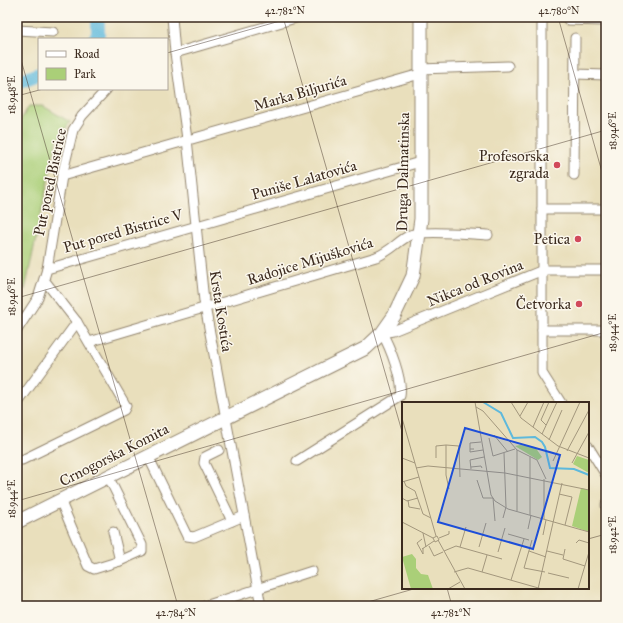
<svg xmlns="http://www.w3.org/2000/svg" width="623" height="623" viewBox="0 0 623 623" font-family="'IM FELL Great Primer',serif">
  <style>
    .green { fill: #aacf78; stroke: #727c4b }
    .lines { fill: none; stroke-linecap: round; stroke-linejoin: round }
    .river { stroke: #5eb9dc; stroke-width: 14 }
    .street-casing { stroke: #92846d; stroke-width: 11 }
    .secondary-casing { stroke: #92846d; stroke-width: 15 }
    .street { stroke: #fff; stroke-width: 9 }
    .secondary { stroke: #fff; stroke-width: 13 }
    .ticks { fill: none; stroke: #3b2a1e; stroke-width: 1; stroke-opacity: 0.45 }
    .poi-dot { fill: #d1495b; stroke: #fbf7ec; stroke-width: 1.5 }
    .labels { text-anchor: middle; stroke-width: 3; stroke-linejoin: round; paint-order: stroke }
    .street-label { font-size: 15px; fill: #3b2a1e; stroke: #fbf7ec }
    .poi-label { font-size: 15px; fill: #3b2a1e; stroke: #fbf7ec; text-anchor: end }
    .inset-river { fill: none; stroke: #5eb9dc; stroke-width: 2 }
    .inset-road { fill: none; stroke: #a3977d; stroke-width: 1 }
    .view { fill: #1d4ed8; fill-opacity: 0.15; stroke: #1d4ed8; stroke-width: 2 }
    .inset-edge { fill: none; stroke: #3b2a1e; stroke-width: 2 }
    .neatline { fill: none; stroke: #3b2a1e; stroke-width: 1.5 }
    .ticks-label { font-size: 10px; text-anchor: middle; fill: #3b2a1e }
  </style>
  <rect width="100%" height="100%" fill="#fbf7ec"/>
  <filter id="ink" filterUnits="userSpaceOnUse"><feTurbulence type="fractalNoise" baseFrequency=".025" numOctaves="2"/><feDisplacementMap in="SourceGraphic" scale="8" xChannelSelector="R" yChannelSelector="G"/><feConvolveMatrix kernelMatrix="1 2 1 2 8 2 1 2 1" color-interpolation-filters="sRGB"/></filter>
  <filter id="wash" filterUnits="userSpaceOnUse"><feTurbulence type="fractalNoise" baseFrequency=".012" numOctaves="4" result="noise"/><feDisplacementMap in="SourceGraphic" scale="16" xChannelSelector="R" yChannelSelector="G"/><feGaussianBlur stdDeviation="0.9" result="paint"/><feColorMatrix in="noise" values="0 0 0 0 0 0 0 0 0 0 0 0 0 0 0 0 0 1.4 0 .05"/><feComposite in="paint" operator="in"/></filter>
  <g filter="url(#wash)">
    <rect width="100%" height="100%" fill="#e9dfbc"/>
    <polygon class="green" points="29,106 43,106 70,122 56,143 25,290 17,274 17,126"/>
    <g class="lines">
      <g class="river">
        <polyline points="95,39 98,34 98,17"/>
        <polyline points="17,82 39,74"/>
      </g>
    </g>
  </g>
  <g filter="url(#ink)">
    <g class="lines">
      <defs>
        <g id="street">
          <polyline points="172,17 175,53 187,139 204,301 261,606"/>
          <polyline points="542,17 542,373 561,403"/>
          <polyline points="568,20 606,21"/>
          <polyline points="17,30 53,32"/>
          <polyline points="175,53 299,17"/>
          <polyline points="420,69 508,66"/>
          <polyline points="575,74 606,75"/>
          <polyline points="574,175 575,38"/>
          <polyline points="62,176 420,74"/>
          <polyline points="542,209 606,209"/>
          <polyline points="47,269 62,176 73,130 82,116 107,89"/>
          <polyline points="17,330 38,298 47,269 420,162"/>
          <polyline points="542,330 606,330"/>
          <path d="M89 342 376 257C391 251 398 241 410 235 421 230 473 234 488 235"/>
          <polyline points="17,404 77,322"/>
          <polyline points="588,446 606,475"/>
          <polyline points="219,450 205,457 204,463 232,521"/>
          <polyline points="148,456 187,536 194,537 244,516"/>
          <polyline points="22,460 124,410 126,406 77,322 45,281"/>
          <path d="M297 461 400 396C403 380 390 347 382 333L393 331 543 270H603"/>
          <polyline points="108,476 142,545 142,551 120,561 113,532"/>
          <polyline points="60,500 88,566 94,569 120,561"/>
          <polyline points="606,504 606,506"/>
          <polyline points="205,606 312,571"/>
        </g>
        <polyline id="secondary" points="17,522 366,348 382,333 394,316 413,276 421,219 421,17"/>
      </defs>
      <use href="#street" class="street-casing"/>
      <use href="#secondary" class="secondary-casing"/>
      <use href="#street" class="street"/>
      <use href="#secondary" class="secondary"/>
    </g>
  </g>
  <path class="ticks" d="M283 17 403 435M558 17 606 186M17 46 178 606M167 53 294 17M17 96 43 89M17 298 606 130M17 501 606 332M588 539 606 534M447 588 452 606M354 606 417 588"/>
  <g class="poi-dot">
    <circle cx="557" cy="165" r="4"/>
    <circle cx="578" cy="239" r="4"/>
    <circle cx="579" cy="304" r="4"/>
  </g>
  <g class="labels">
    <g class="street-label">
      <text transform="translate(300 93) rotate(-16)" y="5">Marka Biljurića</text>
      <text transform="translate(403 172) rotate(-89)" y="5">Druga Dalmatinska</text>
      <text transform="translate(304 180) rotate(-16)" y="5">Puniše Lalatovića</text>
      <text transform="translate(50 182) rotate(-78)" y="5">Put pored Bistrice</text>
      <text transform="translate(123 231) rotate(-16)" y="5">Put pored Bistrice V</text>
      <text transform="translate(310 261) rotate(-17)" y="5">Radojice Mijuškovića</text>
      <text transform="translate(475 283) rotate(-22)" y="5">Nikca od Rovina</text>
      <text transform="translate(221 311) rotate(81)" y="5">Krsta Kostića</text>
      <text transform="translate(114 455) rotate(-27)" y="5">Crnogorska Komita</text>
    </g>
    <g class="poi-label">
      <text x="549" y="161">Profesorska<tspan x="549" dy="17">zgrada</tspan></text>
      <text x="570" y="244">Petica</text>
      <text x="571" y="309">Četvorka</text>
    </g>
  </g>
  <g transform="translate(402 402)">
    <rect width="187" height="187" fill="#e9dfbc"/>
    <path d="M118 43 133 45 140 55 136 58 113 44ZM175 54 187 58V71L171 62ZM179 86 187 88V130L170 124ZM10 152 14 157V166L19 172 26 173 31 187H9L0 155Z" fill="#aacf78"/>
    <path class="inset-river" d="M81 0 99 11 111 36 133 35 140 40 143 45 148 66 172 67 187 73"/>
    <path class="inset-road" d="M73 0 89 93 93 99 106 107 187 130M109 0 119 16 156 44 187 56M74 5 81 9 115 48V109M118 14 126 0M0 16 34 134M144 23 139 18 147 0M131 25 142 0M140 32 155 0M92 33 106 50M87 36 91 54 113 47M147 38 160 8M68 47V41L79 40M72 47H68V50L81 48M115 48 135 58 144 77M165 49 187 8M0 56 13 61M34 56V44L44 43M151 59 178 0M170 61 187 30M69 65 79 64 80 66M14 66 26 64 103 71 187 88M69 67 68 58 82 55M142 77V117M75 78 81 96H91L93 119M2 79 4 84 13 89 21 112 29 116M0 80 17 75M47 87 44 73V43L57 44 58 75M157 92 170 95 163 123M0 96 5 99 16 96M6 98 7 105 18 107M128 113V55M101 116 104 105 102 51M0 120 31 136 33 140 37 138 35 134 31 136M126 127 129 113M21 131 24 145M106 132 127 138M141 133 144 118M37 136 47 132V129M20 137 15 141 21 152V146M36 138 63 187M130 138 122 166 143 170M174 141 177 138 187 141M27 144 32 154 41 150M58 145 64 125M77 145 84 121M20 147 32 139M163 147 161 157 183 164M42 149 54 144 100 157M127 149 144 155M145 149 161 153M96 150 103 126M52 170 66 166 140 187M80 170 85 153M146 171 167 176M109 178 122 137M46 187 58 180M136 187 160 81M176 187 187 150"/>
    <path class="view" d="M63 26 158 53 131 147 36 120Z"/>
    <rect width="187" height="187" class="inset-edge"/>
  </g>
  <rect width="623" height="623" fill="none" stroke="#fbf7ec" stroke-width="44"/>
  <rect x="38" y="38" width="130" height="52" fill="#fbf7ec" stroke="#aea59a"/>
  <rect x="46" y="51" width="20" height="6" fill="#ffffff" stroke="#aea59a"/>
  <text x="74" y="58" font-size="12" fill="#3b2a1e">Road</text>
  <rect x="46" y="68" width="20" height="12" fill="#aacf78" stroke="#aea59a"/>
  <text x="74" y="78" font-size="12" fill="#3b2a1e">Park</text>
  <rect x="22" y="22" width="579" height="579" class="neatline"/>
  <g class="ticks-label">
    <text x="285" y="14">42.782°N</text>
    <text x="559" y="14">42.780°N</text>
    <text transform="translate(11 95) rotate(-90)" y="4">18.948°E</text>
    <text transform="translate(612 131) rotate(-90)" y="4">18.946°E</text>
    <text transform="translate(11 297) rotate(-90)" y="4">18.946°E</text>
    <text transform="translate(612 333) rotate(-90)" y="4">18.944°E</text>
    <text transform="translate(11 499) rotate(-90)" y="4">18.944°E</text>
    <text transform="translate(612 535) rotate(-90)" y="4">18.942°E</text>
    <text x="176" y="616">42.784°N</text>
    <text x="451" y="616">42.782°N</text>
  </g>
</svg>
